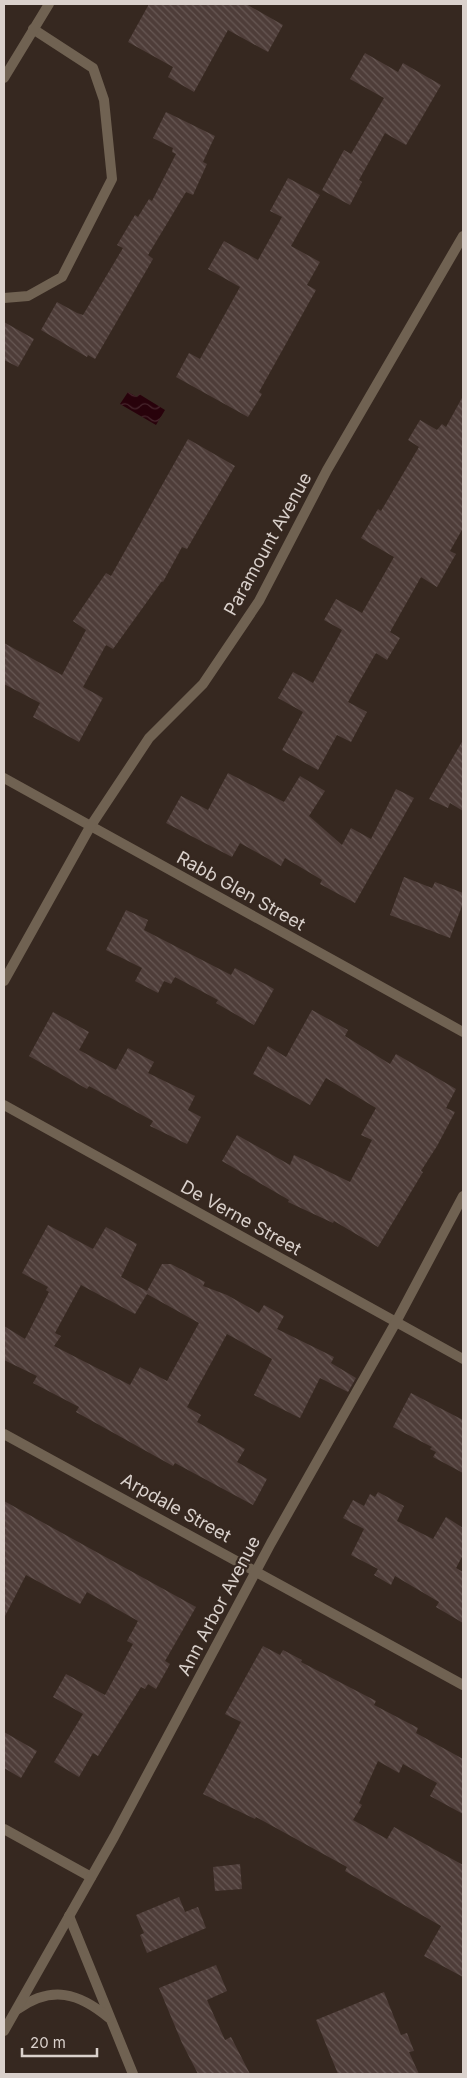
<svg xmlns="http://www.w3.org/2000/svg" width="467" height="2078" viewBox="0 0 467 2078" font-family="Inter,sans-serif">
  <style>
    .water { fill: url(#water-waves) }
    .building { fill: url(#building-back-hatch); fill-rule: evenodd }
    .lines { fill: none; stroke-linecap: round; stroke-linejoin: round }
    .service { stroke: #706252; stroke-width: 10 }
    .minor { stroke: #706252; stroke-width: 10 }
    .tertiary { stroke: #706252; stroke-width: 10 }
    .labels { text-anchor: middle; stroke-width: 4.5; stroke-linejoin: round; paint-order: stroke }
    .street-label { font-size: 18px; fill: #dad1cc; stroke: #362820 }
  </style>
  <defs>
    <pattern id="water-waves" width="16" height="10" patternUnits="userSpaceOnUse" patternTransform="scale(1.25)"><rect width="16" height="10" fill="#28020b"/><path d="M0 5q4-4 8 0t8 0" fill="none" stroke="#47262d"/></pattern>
    <pattern id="building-back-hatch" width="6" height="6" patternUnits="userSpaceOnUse" patternTransform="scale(1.25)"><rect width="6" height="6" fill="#4e3d39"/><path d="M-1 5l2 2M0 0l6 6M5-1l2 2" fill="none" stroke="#675854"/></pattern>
  </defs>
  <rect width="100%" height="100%" fill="#362820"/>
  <polygon class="water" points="128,392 137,397 139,394 165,410 156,425 120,404"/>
  <g class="building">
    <polygon points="149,4 246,4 283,25 268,52 228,30 194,92 168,77 173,67 128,42"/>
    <polygon points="365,53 398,72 403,63 441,85 406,145 385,133 359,180 362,182 350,205 322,190 344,150 351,154 384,98 350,79"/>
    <polygon points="166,112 215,136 203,162 207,164 193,195 186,192 148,255 153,259 95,359 88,355 87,357 41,330 57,302 77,313 83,315 123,248 117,245 135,215 138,217 149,199 152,201 176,154 172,152 173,148 153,138"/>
    <polygon points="288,178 320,195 291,246 320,262 307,285 316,290 259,392 262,394 248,417 176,377 189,353 200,359 240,287 208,269 224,241 258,260 282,217 270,211"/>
    <polygon points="4,322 34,339 18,367 4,360"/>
    <polygon points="463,396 463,528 450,551 456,554 437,587 421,577 390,632 400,638 387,660 376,653 348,702 367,712 351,742 337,735 318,770 282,750 303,712 278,698 293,672 313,683 342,630 324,620 336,599 362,613 394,557 361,538 378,509 381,511 419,447 408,440 420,420 437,430 442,424 446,427"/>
    <polygon points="188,439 235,466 187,549 182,547 163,582 162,581 113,649 106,645 83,687 103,698 79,742 33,717 40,703 4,684 4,643 62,675 86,630 73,621 106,573 111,576"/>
    <polygon points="463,740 463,811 450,803 448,808 429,799"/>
    <polygon points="228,773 284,802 300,776 325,791 309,816 342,845 351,828 371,839 396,789 414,798 355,903 320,884 322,880 285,858 281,866 240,843 232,857 166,823 181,796 208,810"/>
    <polygon points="404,877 432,888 435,882 463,893 463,903 450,938 390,915"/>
    <polygon points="126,910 148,920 144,930 231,975 235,968 274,989 254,1025 216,1003 218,1000 175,977 171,984 164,981 158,993 135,981 142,968 106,950"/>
    <polygon points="312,1010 348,1030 345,1036 390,1064 396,1054 456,1089 446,1108 455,1112 437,1146 421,1171 423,1172 378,1247 334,1221 333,1223 288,1202 289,1200 222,1161 237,1135 290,1165 294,1155 350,1182 372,1140 361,1135 376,1108 326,1078 310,1105 253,1074 268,1046 286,1057"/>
    <polygon points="53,1012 89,1032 79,1050 116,1070 128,1048 154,1062 148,1073 195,1096 188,1110 201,1117 187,1144 150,1126 153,1121 89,1086 87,1089 29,1056"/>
    <path d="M48 1225 93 1249 106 1227 137 1244 121 1277 147 1291 162 1264H171L205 1282 203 1286 227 1295 259 1313 264 1305 284 1316 277 1329 334 1357 331 1363 356 1378 348 1392 320 1378 300 1418 254 1395 272 1359 227 1334 187 1407 201 1415 197 1422 245 1449 237 1462 267 1479 253 1505 175 1463 173 1466 76 1412 79 1407 33 1383 37 1376 4 1360V1326L25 1339 49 1292 46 1290 48 1287 22 1273ZM81 1285 135 1314 147 1294 199 1323 167 1381 140 1367 130 1385 54 1346 61 1336 55 1333Z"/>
    <polygon points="411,1393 463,1420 463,1473 433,1457 436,1452 430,1449 432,1447 393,1427"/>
    <polygon points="378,1492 404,1506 397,1521 433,1539 446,1517 463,1528 463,1555 456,1568 463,1572 463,1623 436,1607 439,1602 395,1576 391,1585 374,1575 378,1569 351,1555 364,1529 343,1518 353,1500 364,1506 370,1494 375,1497"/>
    <polygon points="4,1501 196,1607 165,1661 170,1664 156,1689 148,1684 145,1689 141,1687 98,1756 93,1753 79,1777 54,1762 83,1714 53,1697 66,1674 105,1695 133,1644 127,1641 138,1621 87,1592 80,1604 26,1575 4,1618"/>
    <polygon points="263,1646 280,1655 283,1650 302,1660 301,1662 376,1701 374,1705 418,1728 416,1733 463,1759 463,1814 430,1796 437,1783 403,1764 399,1773 378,1761 359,1803 362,1805 353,1820 387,1839 394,1827 463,1865 463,1977 424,1956 441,1926 345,1871 347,1867 256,1817 255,1819 203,1794 241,1722 225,1714"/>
    <polygon points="4,1732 37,1751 21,1778 4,1768"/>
    <polygon points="240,1864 242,1889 215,1891 213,1867"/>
    <polygon points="179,1897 185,1912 198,1907 206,1928 147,1953 140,1935 144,1933 136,1915"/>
    <polygon points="216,1965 227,1991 207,2000 225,2040 231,2037 250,2074 198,2074 182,2043 159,1988"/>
    <polygon points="384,1992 401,2035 407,2033 414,2051 409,2052 419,2074 338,2074 316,2020"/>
  </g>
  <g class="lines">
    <polyline class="service" points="4,298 28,296 62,277 112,179 104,100 93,68 33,29"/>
    <g class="minor">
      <polyline points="4,778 463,1032"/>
      <polyline points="4,981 90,827 149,738 203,684 259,601 327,470 463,236"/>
      <polyline points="4,1105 463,1359"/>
      <polyline points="4,1434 463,1685"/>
      <polyline points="4,1829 91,1877"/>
      <polyline points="69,1916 133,2074"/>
      <path d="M18 2009C52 1985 79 1993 109 2018"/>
      <polyline points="4,2031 114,1837 271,1543 396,1322 463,1196"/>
    </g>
    <polyline class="tertiary" points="4,78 49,4"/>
  </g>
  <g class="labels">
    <g class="street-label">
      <text transform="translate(268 544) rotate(-61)" y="6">Paramount Avenue</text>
      <text transform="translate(241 891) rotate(29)" y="6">Rabb Glen Street</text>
      <text transform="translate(241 1218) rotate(29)" y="6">De Verne Street</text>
      <text transform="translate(176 1508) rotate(29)" y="6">Arpdale Street</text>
      <text transform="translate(219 1606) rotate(-62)" y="6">Ann Arbor Avenue</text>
    </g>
  </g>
  <rect width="467" height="2078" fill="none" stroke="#dad1cc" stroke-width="10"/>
  <path d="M22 2048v8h75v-8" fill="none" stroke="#dad1cc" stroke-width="2.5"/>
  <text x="30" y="2048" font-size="15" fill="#dad1cc" stroke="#362820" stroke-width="4" paint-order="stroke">20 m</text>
</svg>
